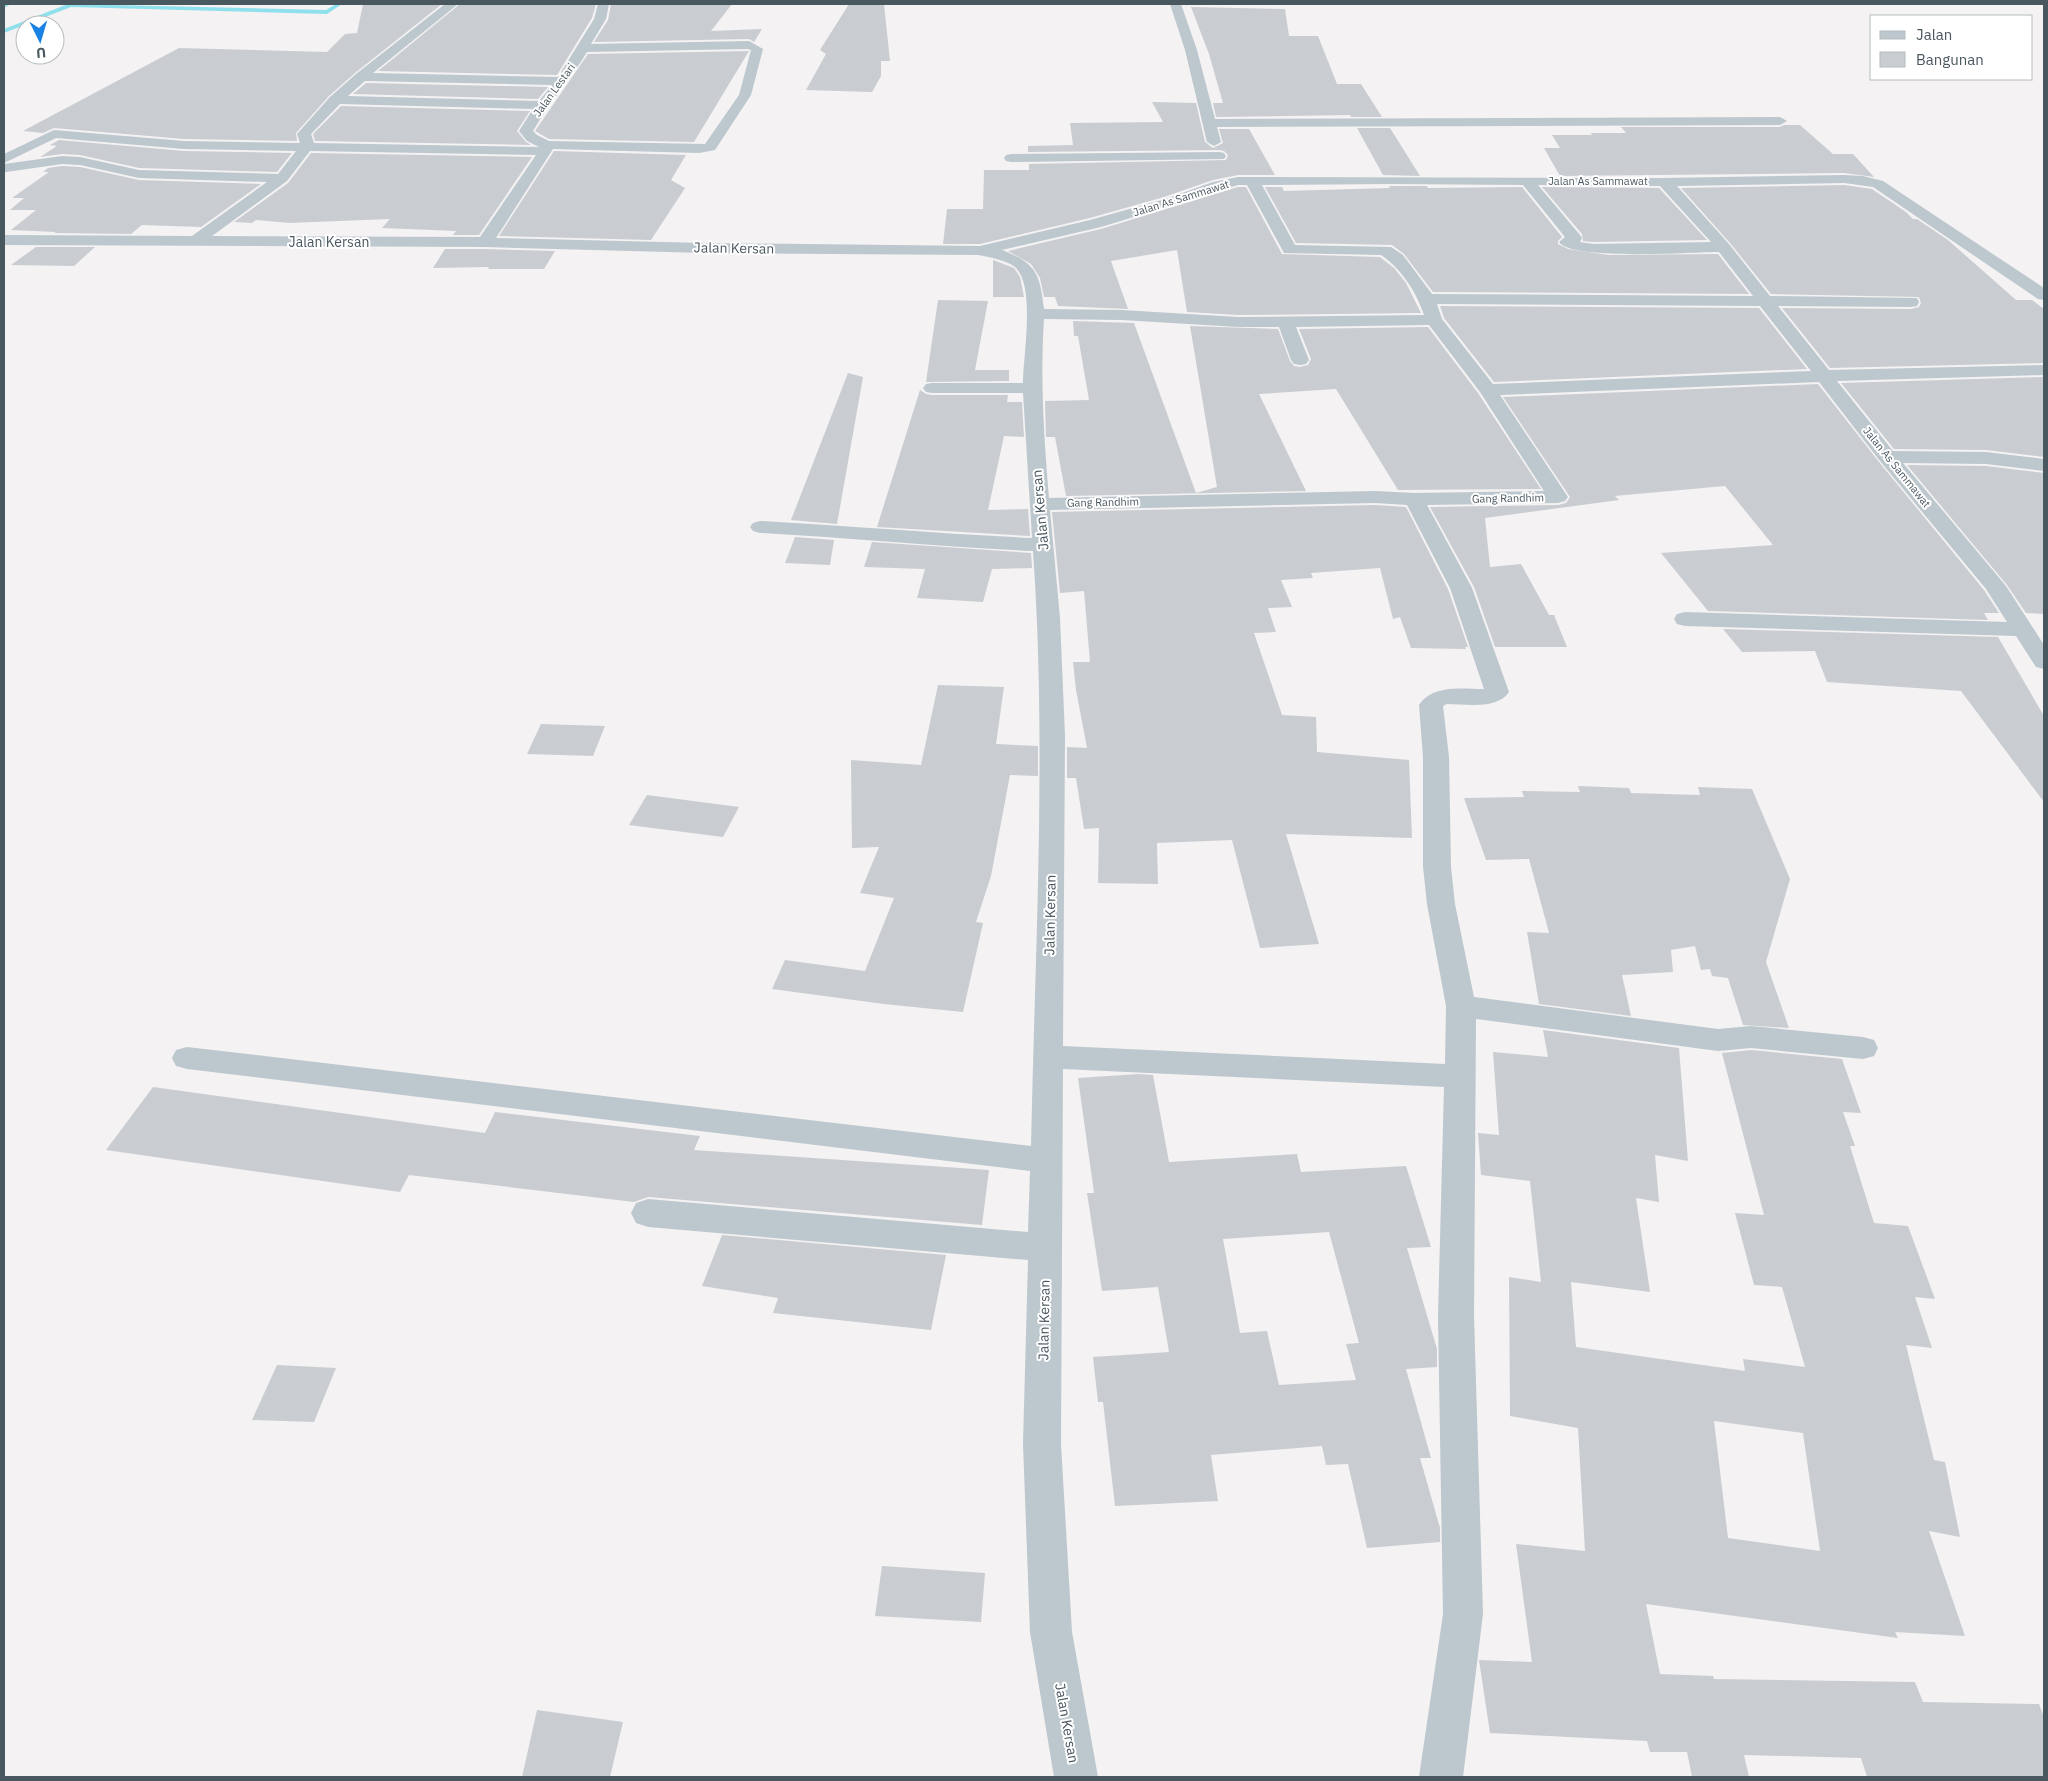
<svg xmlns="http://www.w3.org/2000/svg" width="2048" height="1781" viewBox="0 0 2048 1781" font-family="'IBM Plex Sans',sans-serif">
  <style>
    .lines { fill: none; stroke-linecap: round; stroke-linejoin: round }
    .stream { fill: #8fe0ed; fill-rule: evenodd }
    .building { fill: #c9cdd1; fill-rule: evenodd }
    .street { fill: #bdc7ce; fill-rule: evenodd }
    .labels { text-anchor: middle; stroke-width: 4; stroke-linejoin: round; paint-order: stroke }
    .far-street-label { font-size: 11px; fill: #49575f; stroke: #fff }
    .street-label { font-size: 14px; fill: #49575f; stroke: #fff }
  </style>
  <rect width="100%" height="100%" fill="#f4f2f2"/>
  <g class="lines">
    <g class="stream">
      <polygon points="4,4 11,4 4,8"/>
      <polygon points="68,4 326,10 336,4 342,4 327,14 71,7 4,33 4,29"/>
    </g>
  </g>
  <g class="building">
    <polygon points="363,4 442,4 355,73 329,96 296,133 297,141 184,139 54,128 43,133 23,131 179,48 327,52 345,34 357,33"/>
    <polygon points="460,4 596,4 592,18 557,75 378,71"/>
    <polygon points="611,4 732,4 711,31 762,29 754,42 749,39 594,42 608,20"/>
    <polygon points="849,4 884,4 890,61 881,61 881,76 872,92 806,90 826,54 820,50"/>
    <polygon points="1191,7 1285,9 1289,36 1318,36 1337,84 1361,84 1382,117 1351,117 1350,115 1216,117 1213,103 1223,103 1209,54"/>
    <polygon points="749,51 694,142 549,139 535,131 588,54"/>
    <polygon points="366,83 548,87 538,99 353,94"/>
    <polygon points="1152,102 1196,103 1205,142 1213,148 1223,143 1219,129 1249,129 1275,175 1238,175 1213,180 1164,197 1090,218 980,244 943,244 947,209 983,209 984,170 1029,170 1029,164 1226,160 1228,155 1224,151 1219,150 1028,152 1028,146 1073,145 1070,123 1163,122"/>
    <polygon points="341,106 530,111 517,131 526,142 531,145 315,141 313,134"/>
    <polygon points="1784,125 1800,125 1833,154 1853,154 1874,177 1844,173 1560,176 1544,148 1560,148 1552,135 1593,135 1590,133 1626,133 1621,127 1780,127"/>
    <polygon points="1357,128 1390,128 1420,176 1383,175"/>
    <polygon points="59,140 184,151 292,153 277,172 139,168 80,155 62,154 40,157 57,146 50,145"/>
    <polygon points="554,151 686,155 671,180 685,188 651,240 499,236"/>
    <polygon points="311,153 532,157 479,235 453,235 456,231 382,228 390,219 289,223 256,220 252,223 234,222 288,183"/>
    <polygon points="62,166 80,167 139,180 261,184 201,227 142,225 131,234 54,233 56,232 11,230 36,210 10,210 24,198 12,198 49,172 43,172 48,168"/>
    <polygon points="1844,185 1872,189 1906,212 1913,219 1917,219 1948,240 2016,300 2032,300 2044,309 2044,363 1830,368 1782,308 1911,309 1919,307 1921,303 1919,297 1771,294 1730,243 1681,188"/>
    <polygon points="1389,186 1427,186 1428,188 1522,187 1562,237 1558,241 1558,244 1568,249 1608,255 1718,254 1749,294 1433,292 1404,254 1392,245 1296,243 1265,187 1282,187 1284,191 1390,188"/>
    <polygon points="1238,187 1246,187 1282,254 1380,257 1394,268 1406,283 1421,313 1238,315 1187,312 1177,250 1111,261 1128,309 1058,306 1055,297 1044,297 1040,278 1031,264 1008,251 1101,229"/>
    <polygon points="1542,187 1659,188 1707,240 1593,242 1583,241 1582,234"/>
    <polygon points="36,247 95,247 74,266 11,265"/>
    <polygon points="445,249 485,249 555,251 544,269 488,269 489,267 433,268"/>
    <polygon points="993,260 1014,268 1020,277 1024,297 993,297"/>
    <polygon points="938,300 988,301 975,370 1009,370 1009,381 926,382"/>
    <polygon points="1440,306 1759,308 1807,369 1494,382 1444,318"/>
    <polygon points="1073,321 1134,323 1196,493 1217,487 1190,326 1278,329 1290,361 1294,366 1300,367 1308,365 1311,359 1299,329 1428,327 1478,393 1541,489 1398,490 1336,389 1259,394 1306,491 1066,496 1055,437 1046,437 1045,401 1089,400 1078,336 1074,336"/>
    <polygon points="848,373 863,377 837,524 791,520"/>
    <polygon points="2044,377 2044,457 1986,450 1894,449 1841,383"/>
    <polygon points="1818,384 1879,462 1984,590 1999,613 1984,613 1988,620 1708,611 1661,553 1773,545 1725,486 1615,496 1619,500 1485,518 1490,567 1521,564 1549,615 1554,615 1567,647 1495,647 1474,587 1430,507 1558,505 1566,503 1570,497 1503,397"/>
    <polygon points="920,390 926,394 932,395 1008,395 1007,402 1022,402 1024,437 1004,436 988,510 1028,509 1030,536 877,527"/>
    <polygon points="1907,465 1986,466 2044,473 2044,614 2026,613 2007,585"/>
    <polygon points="1375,505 1406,507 1448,589 1468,647 1465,647 1466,649 1411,648 1400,617 1393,619 1380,568 1311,573 1313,578 1281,580 1292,607 1268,608 1276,632 1254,633 1282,715 1316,717 1317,752 1409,760 1412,838 1286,834 1319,944 1260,948 1232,840 1157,843 1158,884 1098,883 1099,828 1084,829 1076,778 1067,778 1067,747 1087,748 1076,690 1073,662 1090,662 1084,591 1060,593 1052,512"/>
    <polygon points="795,537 834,540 830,565 785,563"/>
    <polygon points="872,542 1031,553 1032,568 992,569 983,602 917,598 925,569 864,567"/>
    <polygon points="1723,629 1998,637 2044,716 2044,802 1961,691 1827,682 1815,651 1742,652"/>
    <polygon points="938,685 1004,687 996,744 1038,746 1038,776 1010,775 991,876 976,922 983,923 963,1012 884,1004 772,989 785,960 865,971 894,898 860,893 879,847 852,848 851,760 921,765"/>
    <polygon points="541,724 605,726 593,756 527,754"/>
    <polygon points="1578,786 1629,788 1631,793 1700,795 1698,787 1752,789 1790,879 1766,962 1789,1028 1743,1025 1728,978 1712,976 1710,969 1701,970 1695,946 1671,950 1673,972 1622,975 1631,1016 1539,1004 1527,932 1549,933 1529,859 1486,860 1464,798 1524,797 1522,791 1580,792"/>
    <polygon points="647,795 739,807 723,837 629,825"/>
    <path d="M1543 1030 1679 1048 1688 1161 1655 1155 1659 1202 1636 1198 1650 1292 1571 1282 1576 1347 1745 1371 1743 1359 1805 1367 1782 1287 1754 1285 1735 1213 1764 1215 1722 1053 1751 1050 1842 1059 1861 1113 1843 1112 1855 1146H1850L1874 1223 1908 1226 1935 1299 1915 1297 1932 1348 1906 1345 1934 1460 1945 1462 1960 1537 1929 1531 1965 1636 1895 1632 1898 1638 1646 1604 1660 1674 1713 1676 1714 1679 1915 1682 1923 1702 2039 1704 2044 1717V1777H1867L1861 1758 1744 1755 1749 1777H1692L1687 1752H1650L1647 1741 1490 1733 1479 1660 1532 1662 1516 1544 1585 1551 1578 1428 1510 1416 1509 1277 1541 1282 1530 1181 1481 1175 1478 1133 1499 1135 1493 1052 1548 1057ZM1714 1421 1803 1433 1820 1551 1728 1538Z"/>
    <path d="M1139 1074 1153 1075 1169 1162 1297 1154 1301 1172 1406 1166 1431 1247 1407 1248 1437 1349V1367L1406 1369 1431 1458H1420L1440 1528V1542L1367 1548 1348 1464 1326 1465 1322 1446 1211 1455 1218 1501 1115 1506 1103 1402H1098L1093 1357 1169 1352 1158 1287 1102 1291 1087 1193H1094L1078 1078ZM1329 1232 1359 1343 1346 1344 1356 1380 1279 1385 1267 1331 1240 1333 1223 1239Z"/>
    <polygon points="153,1087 485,1133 495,1112 700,1136 694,1150 989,1170 982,1225 648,1197 634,1202 409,1175 400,1192 106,1150"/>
    <polygon points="722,1235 946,1255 931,1330 773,1313 778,1298 702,1286"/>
    <polygon points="277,1365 336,1368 314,1422 252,1420"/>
    <polygon points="882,1566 985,1573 981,1622 875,1616"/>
    <polygon points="537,1710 623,1722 610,1777 522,1777"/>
  </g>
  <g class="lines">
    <g class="street">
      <path d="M445 4H458L373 73 558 77 594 19 598 4H609L606 19 591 44 749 41 763 49 751 95 715 150 699 153 553 149 496 238 705 243 980 246 1090 220 1165 199 1213 182 1238 177 1663 178 1844 175 1863 176 1883 181 2044 288V300L2038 299 1873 187 1844 183 1677 186 1729 244 1770 296 1917 298 1919 302 1917 306 1911 307 1778 306 1829 370 2044 365V375L1837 381 1893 451 1986 452 2044 459V471L1986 464 1903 463 2006 586 2044 645V669L2036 667 2016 636 1685 626 1677 624 1674 619 1677 614 1685 612 2007 622 1986 589 1880 461 1819 382 1500 395 1568 497 1565 501 1558 503 1427 505 1472 588 1509 692C1497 710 1466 704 1447 704L1443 706 1449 757 1451 867 1455 904 1474 997 1718 1029 1751 1026 1863 1037 1874 1040 1878 1048 1874 1056 1863 1059 1751 1048 1718 1051 1476 1019 1474 1316 1483 1614 1463 1777H1419L1443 1614 1438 1316 1444 1087 1063 1069 1061 1444 1072 1632 1098 1777H1054L1030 1632 1023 1444 1028 1260 648 1227 636 1223 631 1213 636 1203 648 1199 1028 1232 1030 1171 187 1069 176 1066 172 1058 176 1050 187 1047 1031 1146C1035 948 1047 749 1033 551 942 547 851 538 760 533L753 531 750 527 753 523 760 521C851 526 941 534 1032 538L1023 393H932L926 392 923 388 926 384 932 383H1023C1023 357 1036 285 1015 267 1006 260 989 257 978 255L705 253 485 247 4 245V235L192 236 267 182 139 178 80 165 62 164 6 172H4V164L62 156 80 157 139 170 278 174 296 151 184 149 56 138 4 163V154L54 130 184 141 300 143 297 134 330 97 356 74ZM747 49 751 50 739 95 705 144 549 141 537 135 533 131C549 103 571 79 587 52ZM365 81 552 85 539 101 348 96ZM340 104 533 109 519 131 527 141 539 147 314 143 311 134ZM310 151 536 155 480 237 212 236 287 181ZM1390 184 1523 185 1565 237 1559 242C1572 261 1692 252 1719 252L1753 296 1432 294 1403 255 1391 247 1295 245 1262 185ZM1238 185H1247L1284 253 1381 255C1401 268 1417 293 1424 315L1238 317 1122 310 1044 309C1040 274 1036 263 1002 250L1101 227ZM1538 185 1660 186 1711 242 1593 244 1580 242 1582 238 1580 235ZM1437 304 1760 306 1811 371 1493 384 1442 319ZM1044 319 1122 320 1238 327H1279L1291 360 1294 364 1300 365 1306 364 1309 360 1296 327 1429 325 1480 392 1544 491 1414 493 1375 491 1049 498C1044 436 1040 382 1044 319ZM1375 503 1407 505 1450 588 1484 689C1462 689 1433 684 1419 705L1423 757V867L1427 904 1446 1006 1445 1064 1063 1046 1065 736 1060 618 1050 510Z"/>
      <polygon points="1170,4 1181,4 1197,50 1215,119 1780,117 1787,121 1780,125 1217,127 1221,142 1214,146 1207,142 1185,50"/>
      <polygon points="1219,152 1224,153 1226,156 1224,159 1011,162 1006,161 1004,158 1006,155 1011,154"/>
    </g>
  </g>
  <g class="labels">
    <g class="far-street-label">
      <text transform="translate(554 90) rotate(-54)" y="4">Jalan Lestari</text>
      <text x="1598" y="185">Jalan As Sammawat</text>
      <text transform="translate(1181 198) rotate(-17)" y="4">Jalan As Sammawat</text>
      <text transform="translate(1897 467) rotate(51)" y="4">Jalan As Sammawat</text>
      <text transform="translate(1508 498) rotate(-1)" y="4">Gang Randhim</text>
      <text transform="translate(1103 502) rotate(-1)" y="4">Gang Randhim</text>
    </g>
    <g class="street-label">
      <text x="329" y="247">Jalan Kersan</text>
      <text transform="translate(734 248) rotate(1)" y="5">Jalan Kersan</text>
      <text transform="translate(1040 510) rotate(-95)" y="5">Jalan Kersan</text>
      <text transform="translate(1050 915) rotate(-89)" y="5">Jalan Kersan</text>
      <text transform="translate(1044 1320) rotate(-89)" y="5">Jalan Kersan</text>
      <text transform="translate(1067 1723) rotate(80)" y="5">Jalan Kersan</text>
    </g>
  </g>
  <rect width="2048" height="1781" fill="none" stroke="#49575f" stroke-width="10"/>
  <rect x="1870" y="15" width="162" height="65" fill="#ffffff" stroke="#b6bcbf"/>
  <rect x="1880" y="31" width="25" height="8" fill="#bdc7ce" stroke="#b6bcbf"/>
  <text x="1916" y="40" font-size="15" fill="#49575f">Jalan</text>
  <rect x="1880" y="52" width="25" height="15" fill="#c9cdd1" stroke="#b6bcbf"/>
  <text x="1916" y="65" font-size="15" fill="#49575f">Bangunan</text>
  <g transform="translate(40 40) rotate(175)"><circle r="24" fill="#ffffff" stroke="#b6bcbf"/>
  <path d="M0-4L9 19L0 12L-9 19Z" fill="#1a81e5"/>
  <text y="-8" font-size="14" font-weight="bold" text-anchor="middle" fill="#49575f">U</text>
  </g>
</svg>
